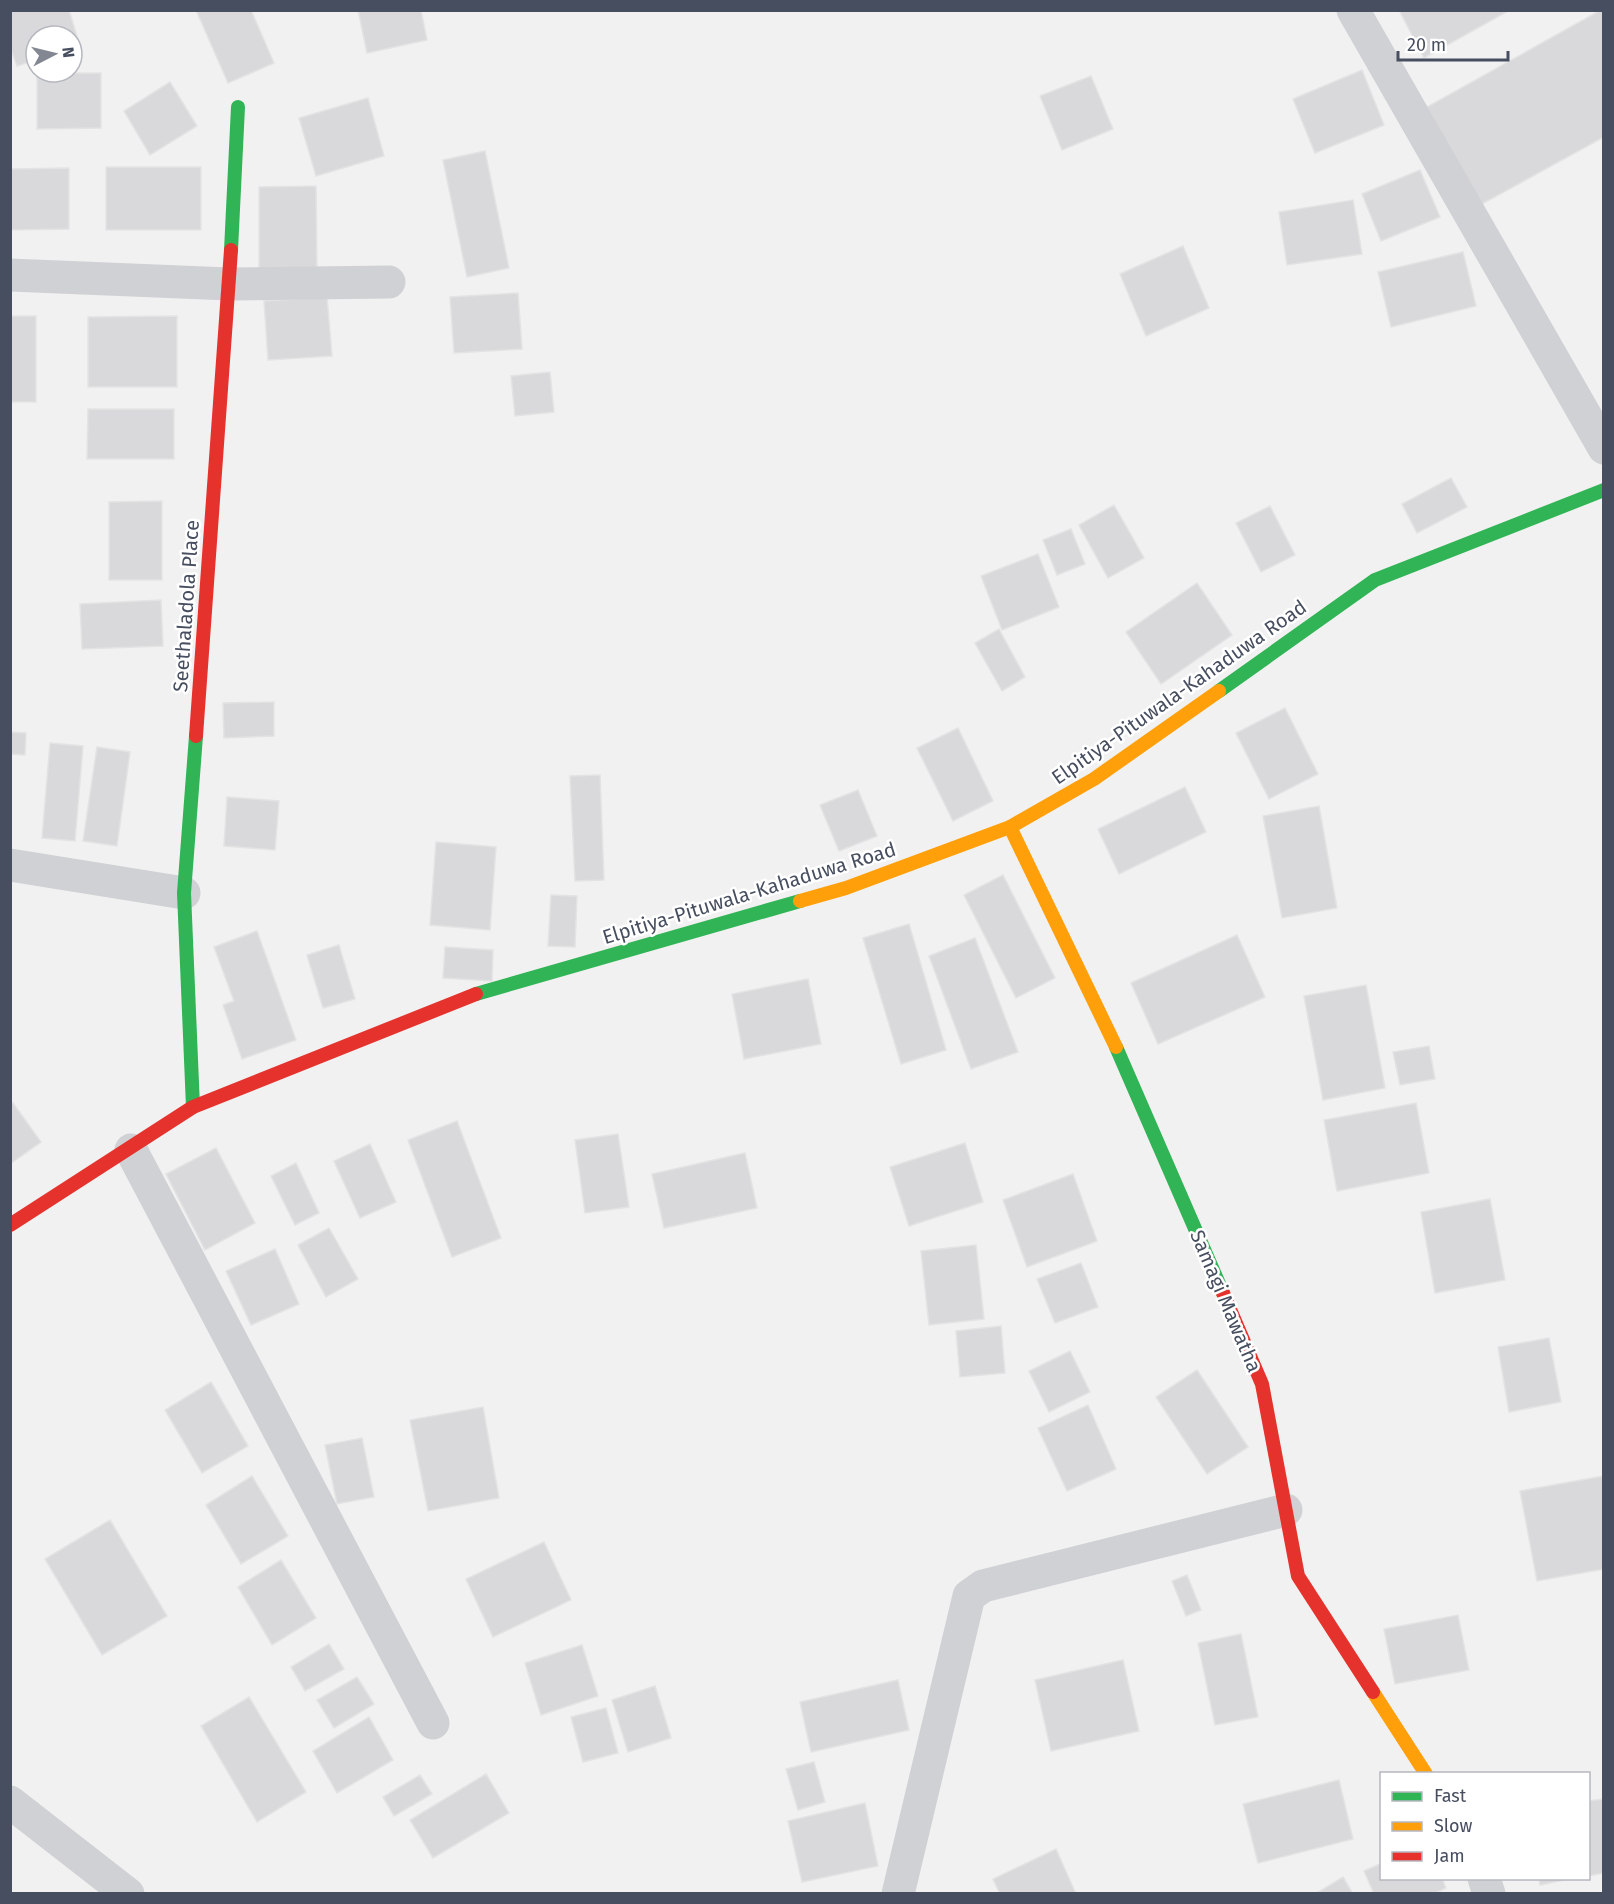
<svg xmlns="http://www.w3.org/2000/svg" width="1614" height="1904" viewBox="0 0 1614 1904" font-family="'Fira Sans',sans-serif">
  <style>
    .building { fill: #d9d9db; stroke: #e3e3e4; stroke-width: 1.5 }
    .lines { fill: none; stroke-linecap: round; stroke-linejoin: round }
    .street { stroke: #cfd1d4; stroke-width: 33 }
    .fast { stroke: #30b455; stroke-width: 14 }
    .slow { stroke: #ff9f0a; stroke-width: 14 }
    .jam { stroke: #e5322d; stroke-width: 14 }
    .labels { text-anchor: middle; stroke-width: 5; stroke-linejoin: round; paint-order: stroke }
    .street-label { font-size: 20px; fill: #474e5f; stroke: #fff }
  </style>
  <rect width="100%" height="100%" fill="#f2f1f1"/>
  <g class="building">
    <polygon points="10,10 69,10 80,46 72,48 72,36 36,36 36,60 17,66 10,47"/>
    <polygon points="196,10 251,10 274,63 228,83"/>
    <polygon points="358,10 421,10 427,40 367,53"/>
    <polygon points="1399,10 1510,10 1424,58"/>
    <polygon points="1601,10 1604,10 1604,137 1480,205 1427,107"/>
    <polygon points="1362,70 1384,125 1315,153 1293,99"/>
    <polygon points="37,73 101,73 101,128 37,129"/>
    <polygon points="1091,76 1113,129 1062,150 1040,96"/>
    <polygon points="170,82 197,126 150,155 124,111"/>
    <polygon points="368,98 384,156 316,176 299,118"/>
    <polygon points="485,151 509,268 467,277 443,160"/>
    <rect x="106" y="167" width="95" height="63"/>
    <polygon points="69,168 69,229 10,230 10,169"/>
    <polygon points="1420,170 1440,217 1381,241 1362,194"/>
    <polygon points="316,186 317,274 259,274 259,187"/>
    <polygon points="1353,200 1362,254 1287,265 1279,212"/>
    <polygon points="1183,246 1209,308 1146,336 1120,274"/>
    <polygon points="1463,252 1476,306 1391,327 1378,272"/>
    <polygon points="518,293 522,349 454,353 450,297"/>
    <polygon points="327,297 332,356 268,360 264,301"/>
    <rect x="10" y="316" width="26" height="86"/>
    <polygon points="177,316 177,387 88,387 88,317"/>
    <polygon points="550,372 554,412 515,416 511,376"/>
    <polygon points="88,409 174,409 174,459 87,459"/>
    <polygon points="1451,478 1467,507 1417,533 1402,504"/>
    <polygon points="162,501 162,580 109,580 109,502"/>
    <polygon points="1114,505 1144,558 1108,578 1079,525"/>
    <polygon points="1270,506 1295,555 1261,572 1236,523"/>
    <polygon points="1071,529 1085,564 1057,575 1043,540"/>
    <polygon points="1038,554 1059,607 1002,630 981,576"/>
    <polygon points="1197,583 1232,635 1161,684 1126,632"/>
    <polygon points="161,600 163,646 82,649 80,604"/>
    <polygon points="999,629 1025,677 1002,691 975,643"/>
    <polygon points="274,702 274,736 224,738 223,703"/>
    <polygon points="1285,708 1318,774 1269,799 1236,733"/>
    <polygon points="958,728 993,801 953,821 917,748"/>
    <polygon points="10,732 26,733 25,755 10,754"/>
    <polygon points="50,743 83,746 75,841 42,838"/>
    <polygon points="97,747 130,752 117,846 83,841"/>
    <polygon points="600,775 604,880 575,881 570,776"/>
    <polygon points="1185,787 1206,832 1119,874 1098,829"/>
    <polygon points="858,790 877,836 839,851 820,805"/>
    <polygon points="227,797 279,801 275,850 224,846"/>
    <polygon points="1319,806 1337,908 1282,918 1263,816"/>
    <polygon points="436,842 496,847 490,930 430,925"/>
    <polygon points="1003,875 1055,978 1016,998 964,895"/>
    <polygon points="551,895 577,896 575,947 548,946"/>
    <polygon points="909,924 946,1050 901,1064 863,938"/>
    <polygon points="257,931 296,1040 242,1059 223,1005 234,1001 214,947"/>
    <polygon points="1237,935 1265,997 1158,1044 1131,983"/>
    <polygon points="975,938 1018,1052 971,1069 929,956"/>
    <polygon points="339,945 355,999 323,1008 307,955"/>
    <polygon points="445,947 493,950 492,981 443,978"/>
    <polygon points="808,979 821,1044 744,1059 732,994"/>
    <polygon points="1366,985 1385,1088 1323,1100 1304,996"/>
    <polygon points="1429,1046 1435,1079 1400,1085 1393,1052"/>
    <polygon points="13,1103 41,1142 10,1164 10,1104"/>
    <polygon points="1416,1103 1429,1173 1337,1191 1324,1120"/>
    <polygon points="457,1121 501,1238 452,1257 408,1140"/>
    <polygon points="618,1134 629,1207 585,1213 575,1140"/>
    <polygon points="965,1143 983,1202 909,1226 890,1167"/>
    <polygon points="370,1144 396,1202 360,1218 334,1161"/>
    <polygon points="216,1148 255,1223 205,1250 166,1174"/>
    <polygon points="745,1153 757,1208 664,1228 652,1174"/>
    <polygon points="296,1163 319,1213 295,1225 271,1176"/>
    <polygon points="1073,1174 1097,1241 1027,1267 1003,1200"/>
    <polygon points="1490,1199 1505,1280 1435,1293 1421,1212"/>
    <polygon points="329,1228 358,1279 326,1297 298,1245"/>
    <polygon points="976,1245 984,1319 929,1325 921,1251"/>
    <polygon points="275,1249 299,1304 251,1325 226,1271"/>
    <polygon points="1081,1263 1098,1307 1055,1323 1037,1279"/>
    <polygon points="1001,1326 1005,1373 960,1377 956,1331"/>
    <polygon points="1549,1338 1561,1402 1509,1412 1498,1347"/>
    <polygon points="1070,1351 1090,1392 1049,1412 1029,1371"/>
    <polygon points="1197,1370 1248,1447 1207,1474 1156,1397"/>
    <polygon points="211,1382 248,1446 202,1473 165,1410"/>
    <polygon points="1088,1405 1116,1469 1067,1491 1038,1428"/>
    <polygon points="483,1407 499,1498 428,1511 410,1420"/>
    <polygon points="362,1438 374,1497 337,1504 325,1445"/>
    <polygon points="252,1476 288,1536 241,1564 206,1505"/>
    <polygon points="1604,1476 1604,1569 1537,1581 1520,1491"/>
    <polygon points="110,1520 167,1616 102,1655 45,1559"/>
    <polygon points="544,1542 571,1600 493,1637 466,1579"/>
    <polygon points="281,1560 316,1618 272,1645 238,1587"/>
    <polygon points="1187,1575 1201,1610 1186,1616 1172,1581"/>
    <polygon points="1458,1615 1469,1670 1395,1684 1384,1629"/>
    <polygon points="1241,1634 1258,1717 1215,1725 1198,1643"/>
    <polygon points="329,1644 344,1669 305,1691 291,1667"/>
    <polygon points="582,1645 598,1696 541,1715 525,1663"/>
    <polygon points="1123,1660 1139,1731 1051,1751 1035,1680"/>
    <polygon points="357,1677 374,1704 334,1728 317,1700"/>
    <polygon points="898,1680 909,1730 811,1752 800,1702"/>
    <polygon points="655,1686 671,1738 628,1752 612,1700"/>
    <polygon points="249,1697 306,1792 257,1822 201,1726"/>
    <polygon points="606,1708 618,1753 583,1762 571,1717"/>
    <polygon points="369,1717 393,1760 337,1793 313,1751"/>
    <polygon points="814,1762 825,1802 798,1810 786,1769"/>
    <polygon points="486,1774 509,1813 433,1858 410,1820"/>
    <polygon points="420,1775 432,1794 394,1816 383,1797"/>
    <polygon points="1339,1780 1353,1839 1258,1863 1243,1804"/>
    <polygon points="1604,1799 1604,1873 1588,1876 1588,1801"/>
    <polygon points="865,1803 878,1866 802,1882 788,1821"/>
    <polygon points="1056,1849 1076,1894 1000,1894 993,1879"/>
    <polygon points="1382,1863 1382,1878 1442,1878 1446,1888 1433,1894 1374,1894 1364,1871"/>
    <polygon points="1343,1877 1353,1894 1315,1894"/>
    <polygon points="1539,1878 1574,1878 1540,1885"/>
  </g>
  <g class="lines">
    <g class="street">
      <polyline points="1353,10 1604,448"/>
      <polyline points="10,275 229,284 389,282"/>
      <polyline points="10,865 184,893"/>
      <polyline points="131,1150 433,1723"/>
      <polyline points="10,1802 128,1894"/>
      <polyline points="1484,1878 1489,1894"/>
      <polyline points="898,1894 969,1596 983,1586 1286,1510"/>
    </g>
    <g class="fast">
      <polyline points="231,250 238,107"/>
      <polyline points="1219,691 1375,580 1604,490"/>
      <polyline points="476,994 800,901"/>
      <polyline points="1116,1047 1223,1293"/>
      <polyline points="193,1107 184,893 196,736"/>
    </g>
    <g class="slow">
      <polyline points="1010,827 1116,1047"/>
      <polyline points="800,901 846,888 1010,827 1094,779 1219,691"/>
      <polyline points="1373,1692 1426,1774"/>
    </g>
    <g class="jam">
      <polyline points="196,736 231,250"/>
      <polyline points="10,1225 193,1107 476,994"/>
      <polyline points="1223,1293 1262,1384 1298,1576 1373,1692"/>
    </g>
  </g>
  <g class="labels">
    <g class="street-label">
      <text transform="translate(186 606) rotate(-86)" y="7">Seethaladola Place</text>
      <text transform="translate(1179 692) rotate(-35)" y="7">Elpitiya-Pituwala-Kahaduwa Road</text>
      <text transform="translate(749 893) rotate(-17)" y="7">Elpitiya-Pituwala-Kahaduwa Road</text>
      <text transform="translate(1226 1301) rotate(67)" y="7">Samagi Mawatha</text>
    </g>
  </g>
  <rect width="1614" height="1904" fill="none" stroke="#474e5f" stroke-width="24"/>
  <rect x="1380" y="1772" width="210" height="108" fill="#ffffff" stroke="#b5b8bf" stroke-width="1.5"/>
  <rect x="1392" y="1792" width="30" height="9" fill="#30b455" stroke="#b5b8bf" stroke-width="1.5"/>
  <text x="1434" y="1802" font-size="18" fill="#474e5f">Fast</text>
  <rect x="1392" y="1822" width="30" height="9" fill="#ff9f0a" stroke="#b5b8bf" stroke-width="1.5"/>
  <text x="1434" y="1832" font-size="18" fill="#474e5f">Slow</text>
  <rect x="1392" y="1852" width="30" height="9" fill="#e5322d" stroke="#b5b8bf" stroke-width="1.5"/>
  <text x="1434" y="1862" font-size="18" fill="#474e5f">Jam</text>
  <g transform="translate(54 54) rotate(83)"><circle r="28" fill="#ffffff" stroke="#b5b8bf" stroke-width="1.5"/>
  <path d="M0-4.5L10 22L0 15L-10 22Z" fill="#838792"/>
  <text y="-9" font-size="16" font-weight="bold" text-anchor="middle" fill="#474e5f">N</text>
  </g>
  <path d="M1398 51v9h110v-9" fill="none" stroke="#474e5f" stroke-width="3"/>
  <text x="1407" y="51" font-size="18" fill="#474e5f" stroke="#ffffff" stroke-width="4.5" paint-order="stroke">20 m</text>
</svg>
